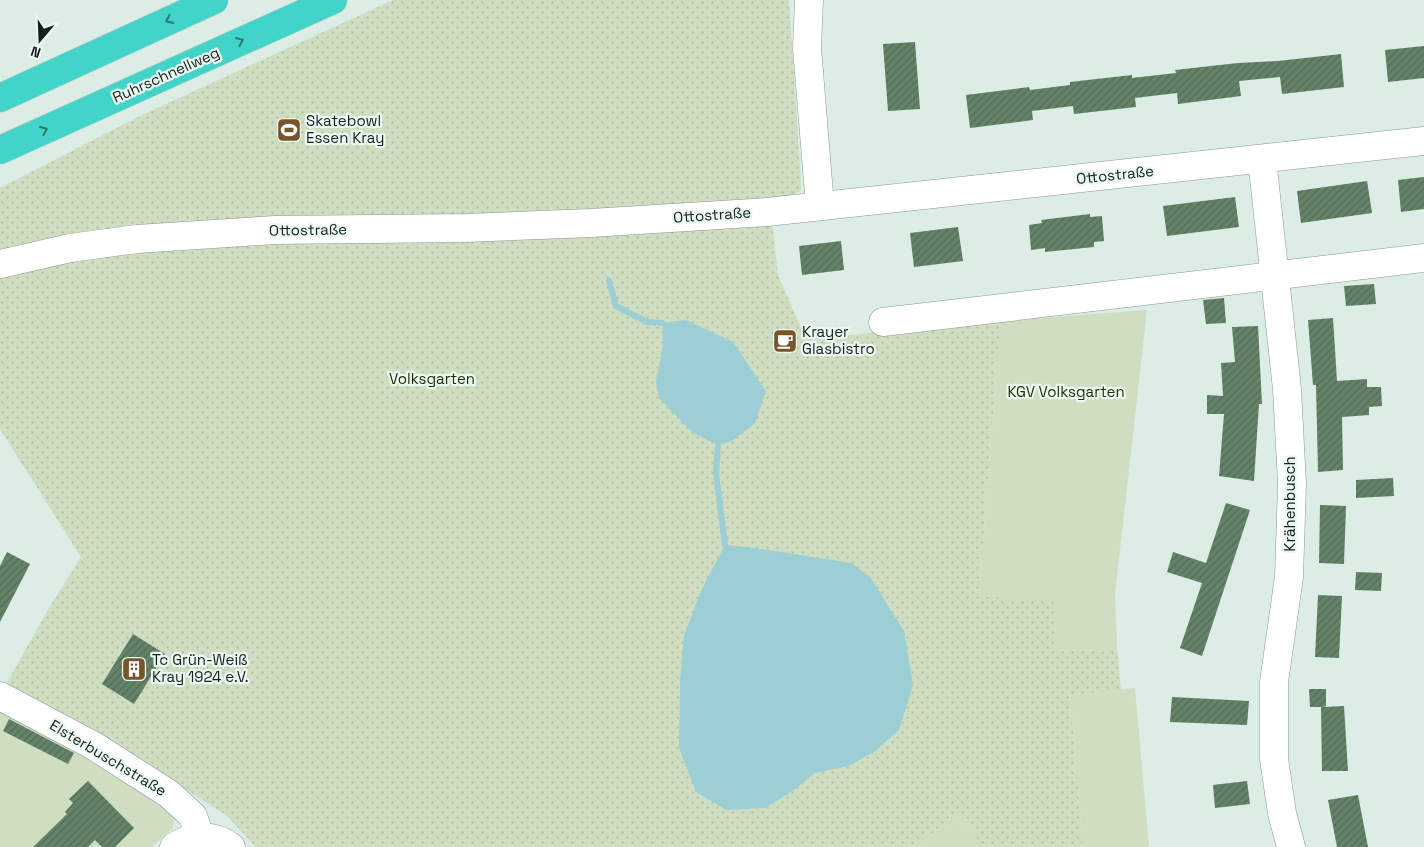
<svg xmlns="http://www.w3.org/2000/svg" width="1424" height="847" viewBox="0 0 1424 847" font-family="'Space Grotesk',sans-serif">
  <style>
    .green { fill: #cfddc0 }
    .park { fill: url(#park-dots) }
    .water { fill: #9bced5 }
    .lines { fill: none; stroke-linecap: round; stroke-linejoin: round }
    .stream { stroke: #9bced5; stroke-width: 6 }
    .building { fill: url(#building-hatch) }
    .minor-casing { stroke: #899892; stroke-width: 29 }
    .highway-casing { stroke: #c8c9c8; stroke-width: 29 }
    .minor { stroke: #fff; stroke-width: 28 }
    .highway { stroke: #42d4c8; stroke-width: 28 }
    .oneway { stroke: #2d7972 }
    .labels { text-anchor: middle; stroke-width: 4.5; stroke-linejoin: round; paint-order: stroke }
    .street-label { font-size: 15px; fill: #181e1b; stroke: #e9faf2 }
    .poi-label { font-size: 15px; fill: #181e1b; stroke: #e9faf2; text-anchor: start }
    .park-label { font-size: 15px; fill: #213006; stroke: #e9faf2 }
  </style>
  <defs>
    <pattern id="park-dots" width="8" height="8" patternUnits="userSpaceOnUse" patternTransform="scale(1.25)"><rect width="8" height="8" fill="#cfddc0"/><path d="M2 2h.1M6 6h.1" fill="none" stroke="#b1bda4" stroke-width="1.8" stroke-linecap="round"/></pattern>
    <pattern id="building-hatch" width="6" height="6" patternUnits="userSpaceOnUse" patternTransform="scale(1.25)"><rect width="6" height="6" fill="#658368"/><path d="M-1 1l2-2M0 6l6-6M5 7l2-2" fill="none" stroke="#526b55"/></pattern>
  </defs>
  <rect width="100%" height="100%" fill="#dcede5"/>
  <g class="green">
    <polygon points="1147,310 1115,594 1117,648 1056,651 979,597 1000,321"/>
    <polygon points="1135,688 1149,847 1083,847 1070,695"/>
    <polygon points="0,707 93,753 176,816 172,829 152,847 0,847"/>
    <polygon points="960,813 983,847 913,847"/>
  </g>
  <polygon class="park" points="393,0 789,0 801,184 801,190 771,212 778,275 806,339 1000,321 979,596 1053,602 1056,651 1117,648 1121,690 1070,695 1083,847 983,847 960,813 913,847 256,847 227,816 185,789 4,688 49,608 81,557 0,429 0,188 140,116"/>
  <g class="water">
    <polygon points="686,320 733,342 766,391 755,423 732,441 718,445 693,433 659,398 656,382 663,345 662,323"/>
    <polygon points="725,545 755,548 851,563 870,577 904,631 913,685 899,730 874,752 848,766 815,773 791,792 765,808 726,810 696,792 679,748 680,681 684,636 701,591"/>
  </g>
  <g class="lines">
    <g class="stream">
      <polyline points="609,281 616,306 647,322 662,323"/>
      <polyline points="718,445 716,473 725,545"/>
    </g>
  </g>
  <g class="building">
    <polygon points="915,42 920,109 888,111 883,44"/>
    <polygon points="1424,46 1424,78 1388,82 1385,50"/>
    <polygon points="1341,54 1344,87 1282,94 1280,77 1239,81 1241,96 1178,104 1177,93 1135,98 1136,107 1074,114 1073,106 1032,111 1033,120 970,128 966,95 1029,87 1030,90 1070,85 1070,82 1132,75 1132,78 1176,73 1175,70 1238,63 1278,61"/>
    <polygon points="1424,177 1424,209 1401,212 1398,180"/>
    <polygon points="1367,181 1372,213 1301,223 1297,191"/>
    <polygon points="1235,197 1239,227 1167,236 1163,206"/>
    <polygon points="1090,214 1090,217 1102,216 1104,241 1094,242 1094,247 1045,252 1045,248 1031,250 1029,225 1042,223 1041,220"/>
    <polygon points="958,227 963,261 914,267 910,233"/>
    <polygon points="841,241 844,270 802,275 799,246"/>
    <polygon points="1374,284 1376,304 1346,306 1344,286"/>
    <polygon points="1224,298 1226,323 1206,324 1203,300"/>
    <polygon points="1333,318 1337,381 1367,379 1367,387 1381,387 1382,406 1369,407 1369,415 1342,417 1343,470 1318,472 1316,385 1313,385 1308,320"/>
    <polygon points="1258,326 1262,404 1259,404 1254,481 1219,476 1224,414 1207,414 1207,395 1223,396 1221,363 1235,362 1232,327"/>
    <polygon points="789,330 796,347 781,353 774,335"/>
    <polygon points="1393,478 1394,496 1356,498 1356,480"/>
    <polygon points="1226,503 1250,510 1202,656 1180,648 1202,583 1167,572 1173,552 1206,563"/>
    <polygon points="1320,505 1346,506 1344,564 1319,563"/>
    <polygon points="7,552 30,564 0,622 0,566"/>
    <polygon points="1356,572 1382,573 1381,591 1355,590"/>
    <polygon points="1318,595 1342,596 1339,658 1315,657"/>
    <polygon points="133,634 165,654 134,704 102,684"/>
    <polygon points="1309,689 1326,689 1326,706 1323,707 1344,706 1348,771 1322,771 1321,707 1310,707"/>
    <polygon points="1172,697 1249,701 1247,725 1170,722"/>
    <polygon points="9,719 74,753 68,764 3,731"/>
    <polygon points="88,781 134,828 115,847 102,847 95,840 88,847 33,847 67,814 65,812 73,803 69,799"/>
    <polygon points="1247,781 1250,804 1215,808 1213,785"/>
    <polygon points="1358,795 1368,847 1337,847 1328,800"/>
  </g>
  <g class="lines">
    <defs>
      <g id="minor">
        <polyline points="809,0 807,48 820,206"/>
        <polyline points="1262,159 1287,389 1292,484 1289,577 1274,682 1274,759 1282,813 1291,847"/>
        <polyline points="0,264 70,248 137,239 275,230 466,228 591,223 767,212 1424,141"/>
        <polyline points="883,322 1424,258"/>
        <polyline points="0,696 94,746 169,794 193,816 200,837"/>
        <path d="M174 847C190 835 215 834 231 847"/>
      </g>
      <g id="highway">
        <polyline points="0,98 214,0"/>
        <polyline points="0,150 333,0"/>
      </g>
    </defs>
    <use href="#minor" class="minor-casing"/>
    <use href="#highway" class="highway-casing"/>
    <use href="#minor" class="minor"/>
    <use href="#highway" class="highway"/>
  </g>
  <defs><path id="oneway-chevron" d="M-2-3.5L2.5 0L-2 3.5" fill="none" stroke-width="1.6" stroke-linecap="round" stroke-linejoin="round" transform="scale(1.25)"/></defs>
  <g class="oneway">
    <use href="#oneway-chevron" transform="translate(169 20) rotate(156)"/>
    <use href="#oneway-chevron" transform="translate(240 41) rotate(-24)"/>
    <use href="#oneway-chevron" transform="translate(44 130) rotate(-24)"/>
  </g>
  <defs>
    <symbol id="stadium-square" viewBox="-11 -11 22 22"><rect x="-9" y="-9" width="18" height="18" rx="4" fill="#77542c" stroke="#e9faf2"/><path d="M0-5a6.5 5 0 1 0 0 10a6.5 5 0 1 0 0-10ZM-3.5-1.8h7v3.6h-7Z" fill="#fff"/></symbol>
    <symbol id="cafe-square" viewBox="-11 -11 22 22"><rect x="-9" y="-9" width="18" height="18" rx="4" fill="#77542c" stroke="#e9faf2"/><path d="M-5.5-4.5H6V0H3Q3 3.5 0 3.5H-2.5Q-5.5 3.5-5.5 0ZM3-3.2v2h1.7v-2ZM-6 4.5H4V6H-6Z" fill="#fff"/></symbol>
    <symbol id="building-square" viewBox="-11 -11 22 22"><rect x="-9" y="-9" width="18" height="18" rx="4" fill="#77542c" stroke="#e9faf2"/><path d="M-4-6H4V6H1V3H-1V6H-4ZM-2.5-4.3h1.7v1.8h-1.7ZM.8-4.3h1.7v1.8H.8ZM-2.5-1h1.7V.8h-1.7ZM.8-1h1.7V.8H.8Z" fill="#fff"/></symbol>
  </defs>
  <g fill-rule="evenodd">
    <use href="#stadium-square" x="275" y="116" width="28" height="28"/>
    <use href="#cafe-square" x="771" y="327" width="28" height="28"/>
    <use href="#building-square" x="120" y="655" width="28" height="28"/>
  </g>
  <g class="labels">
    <g class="street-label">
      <text transform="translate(166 75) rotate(-24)" y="5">Ruhrschnellweg</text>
      <text transform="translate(1115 175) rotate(-6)" y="5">Ottostraße</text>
      <text transform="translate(712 215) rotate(-4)" y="5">Ottostraße</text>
      <text transform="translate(308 230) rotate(-1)" y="5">Ottostraße</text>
      <text transform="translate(1290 504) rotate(-90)" y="5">Krähenbusch</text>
      <text transform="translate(108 758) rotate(31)" y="5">Elsterbuschstraße</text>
    </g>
    <g class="poi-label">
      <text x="306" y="126">Skatebowl<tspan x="306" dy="17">Essen Kray</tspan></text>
      <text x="802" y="337">Krayer<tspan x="802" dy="17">Glasbistro</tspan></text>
      <text x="152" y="665">Tc Grün-Weiß<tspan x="152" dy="17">Kray 1924 e.V.</tspan></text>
    </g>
    <g class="park-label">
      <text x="432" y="384">Volksgarten</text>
      <text x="1066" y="397">KGV Volksgarten</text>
    </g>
  </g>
  <g transform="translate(40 40) rotate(199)" stroke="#e9faf2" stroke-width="4" paint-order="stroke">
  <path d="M0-4L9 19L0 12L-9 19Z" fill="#181e1b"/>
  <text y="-8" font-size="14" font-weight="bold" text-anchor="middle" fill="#181e1b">N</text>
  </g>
</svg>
